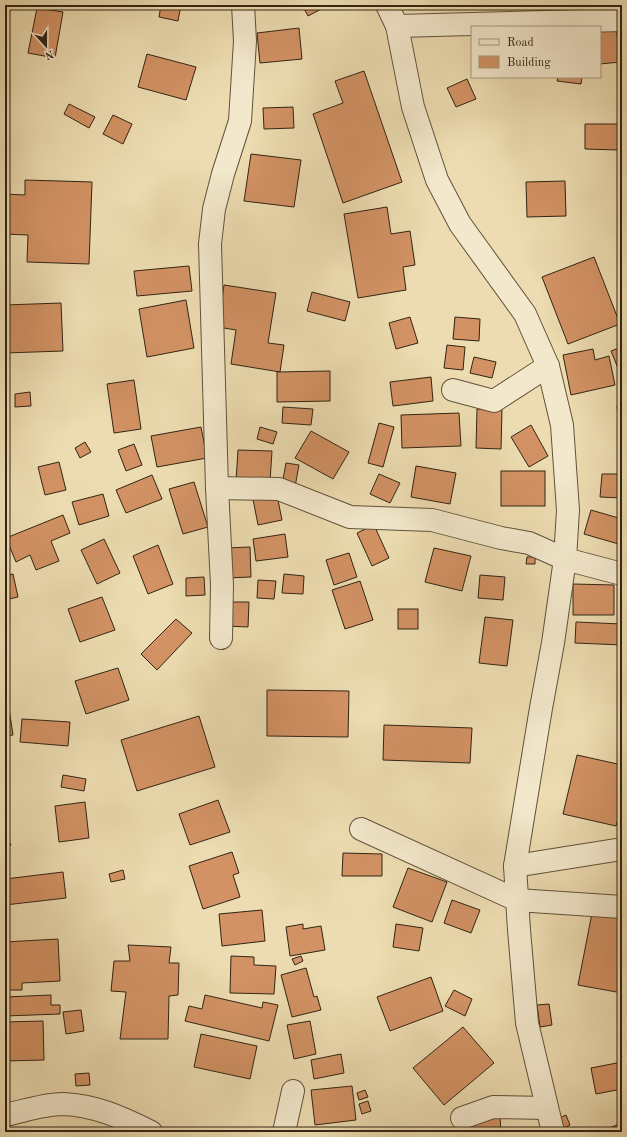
<svg xmlns="http://www.w3.org/2000/svg" width="627" height="1137" viewBox="0 0 627 1137" font-family="'Old Standard TT',serif">
  <style>
    .building { fill: #d29264; stroke: #312413 }
    .lines { fill: none; stroke-linecap: round; stroke-linejoin: round }
    .minor-casing { stroke: #60523a; stroke-width: 24 }
    .minor { stroke: #f3e8cc; stroke-width: 22 }
  </style>
  <rect width="100%" height="100%" fill="#eddcb1"/>
  <filter id="stains"><feTurbulence type="fractalNoise" baseFrequency=".005" numOctaves="4"/><feColorMatrix values="0 0 0 0 .2 0 0 0 0 .09 0 0 0 0 .02 0 0 0 .5 -.17"/></filter>
  <radialGradient id="worn" r=".72"><stop offset=".6" stop-color="#630" stop-opacity="0"/><stop offset="1" stop-color="#630" stop-opacity=".3"/></radialGradient>
  <g class="building">
    <polygon points="161,5 181,5 178,21 159,17"/>
    <polygon points="302,5 329,5 308,16"/>
    <polygon points="37,8 63,12 55,58 28,53"/>
    <polygon points="616,24 620,62 600,64 600,27"/>
    <polygon points="299,28 302,59 260,63 257,33"/>
    <polygon points="147,54 196,67 186,100 138,87"/>
    <polygon points="364,71 402,182 343,203 313,114 343,103 335,81"/>
    <polygon points="558,77 582,77 581,84 557,81"/>
    <polygon points="467,79 476,99 456,107 447,88"/>
    <polygon points="69,104 95,117 89,128 64,114"/>
    <polygon points="293,107 294,128 264,129 263,108"/>
    <polygon points="113,115 132,124 123,144 103,134"/>
    <polygon points="585,124 619,124 618,150 585,149"/>
    <polygon points="251,154 301,160 294,207 244,201"/>
    <polygon points="25,180 92,182 89,264 27,262 28,235 5,234 5,194 25,195"/>
    <polygon points="565,181 566,216 527,217 526,182"/>
    <polygon points="387,207 391,234 410,231 415,265 403,267 406,290 358,298 344,214"/>
    <polygon points="594,257 620,324 568,344 542,277"/>
    <polygon points="189,266 192,291 137,296 134,271"/>
    <polygon points="224,285 276,293 268,343 284,345 280,372 231,364 236,330 218,327"/>
    <polygon points="312,292 350,302 345,321 307,311"/>
    <polygon points="186,300 194,348 147,357 139,309"/>
    <polygon points="61,303 63,351 5,353 5,305"/>
    <polygon points="410,317 418,343 396,349 389,323"/>
    <polygon points="455,317 480,319 479,341 453,339"/>
    <polygon points="447,345 465,347 463,370 444,368"/>
    <polygon points="622,347 622,378 611,351"/>
    <polygon points="593,349 595,360 609,356 615,385 571,395 563,355"/>
    <polygon points="474,357 496,362 492,378 470,373"/>
    <polygon points="330,371 330,401 277,402 277,372"/>
    <polygon points="431,377 433,401 393,406 390,382"/>
    <polygon points="134,380 141,429 114,433 107,384"/>
    <polygon points="30,392 31,406 15,407 15,394"/>
    <polygon points="622,405 622,434 620,434 617,406"/>
    <polygon points="283,407 313,409 311,425 282,423"/>
    <polygon points="477,409 502,409 501,449 476,448"/>
    <polygon points="459,413 461,446 402,448 401,415"/>
    <polygon points="379,423 394,427 383,467 368,463"/>
    <polygon points="531,425 548,456 529,467 511,437"/>
    <polygon points="201,427 207,458 157,467 151,436"/>
    <polygon points="260,427 277,432 273,444 257,439"/>
    <polygon points="311,431 349,452 333,479 295,458"/>
    <polygon points="85,442 91,452 80,458 75,448"/>
    <polygon points="134,444 142,465 126,471 118,450"/>
    <polygon points="238,450 272,451 270,482 236,481"/>
    <polygon points="59,462 66,490 45,495 38,467"/>
    <polygon points="286,463 299,465 295,487 282,485"/>
    <polygon points="416,466 456,473 450,504 411,497"/>
    <rect x="501" y="471" width="44" height="35"/>
    <polygon points="379,474 400,483 390,503 370,494"/>
    <polygon points="602,474 622,474 622,498 600,497"/>
    <polygon points="152,475 162,499 126,513 116,490"/>
    <polygon points="194,482 208,527 183,534 169,489"/>
    <polygon points="103,494 109,516 79,525 72,502"/>
    <polygon points="277,495 282,520 258,525 253,499"/>
    <polygon points="591,510 622,519 622,545 584,534"/>
    <polygon points="63,515 70,533 51,541 59,561 36,570 30,555 16,562 6,538"/>
    <polygon points="374,525 389,558 372,566 357,533"/>
    <polygon points="285,534 288,557 256,561 253,539"/>
    <polygon points="104,539 120,573 97,584 81,550"/>
    <polygon points="158,545 173,584 148,594 133,556"/>
    <polygon points="250,547 251,577 227,578 226,548"/>
    <polygon points="434,548 471,556 462,591 425,582"/>
    <polygon points="349,553 357,577 334,585 326,560"/>
    <polygon points="527,557 535,557 535,564 526,564"/>
    <polygon points="13,574 18,597 5,600 5,576"/>
    <polygon points="284,574 304,576 303,594 282,593"/>
    <polygon points="480,575 505,577 503,600 478,598"/>
    <polygon points="204,577 205,595 186,596 186,578"/>
    <polygon points="258,580 276,581 274,599 257,598"/>
    <polygon points="360,581 373,620 345,629 332,590"/>
    <polygon points="573,584 614,585 614,615 573,615"/>
    <polygon points="102,597 115,630 80,642 68,609"/>
    <polygon points="227,602 249,602 248,627 226,626"/>
    <rect x="398" y="609" width="20" height="20"/>
    <polygon points="485,617 513,620 507,666 479,663"/>
    <polygon points="176,619 192,633 157,670 141,654"/>
    <polygon points="576,622 622,624 622,645 575,643"/>
    <polygon points="118,668 129,700 86,714 75,681"/>
    <polygon points="5,682 13,735 5,736"/>
    <polygon points="267,690 349,691 348,737 267,736"/>
    <polygon points="199,716 215,767 137,791 121,740"/>
    <polygon points="22,719 70,722 68,746 20,742"/>
    <polygon points="384,725 472,728 470,763 383,760"/>
    <polygon points="577,755 622,765 622,803 616,826 563,814"/>
    <polygon points="63,775 86,779 84,791 61,787"/>
    <polygon points="218,800 230,832 190,845 179,814"/>
    <polygon points="85,802 89,838 59,842 55,806"/>
    <polygon points="5,834 11,845 5,849"/>
    <polygon points="232,852 239,873 233,875 240,897 203,909 189,866"/>
    <polygon points="343,853 382,854 382,876 342,876"/>
    <polygon points="408,868 447,882 432,922 393,907"/>
    <polygon points="123,870 125,879 111,882 109,874"/>
    <polygon points="63,872 66,898 5,905 5,879"/>
    <polygon points="452,900 480,910 471,933 444,923"/>
    <polygon points="262,910 265,941 222,946 219,914"/>
    <polygon points="592,913 622,918 622,993 578,985"/>
    <polygon points="303,924 303,929 321,926 325,950 290,956 286,927"/>
    <polygon points="396,924 423,928 419,951 393,947"/>
    <polygon points="58,939 60,981 22,983 22,990 5,990 5,942"/>
    <polygon points="128,945 171,947 169,963 179,963 178,995 169,996 168,1039 120,1039 126,992 111,991 114,961 130,961"/>
    <polygon points="231,956 254,957 254,965 276,966 274,994 230,993"/>
    <polygon points="301,956 303,961 295,965 292,959"/>
    <polygon points="306,968 314,997 317,996 321,1010 292,1017 281,975"/>
    <polygon points="431,977 443,1011 390,1031 377,997"/>
    <polygon points="454,990 472,999 465,1016 445,1006"/>
    <polygon points="51,995 51,1005 60,1005 60,1014 5,1016 5,997"/>
    <polygon points="205,995 262,1008 263,1002 278,1005 269,1041 185,1021 189,1006 202,1009"/>
    <polygon points="549,1004 552,1025 540,1027 537,1005"/>
    <polygon points="81,1010 84,1031 66,1034 63,1012"/>
    <polygon points="43,1021 44,1060 5,1061 5,1022"/>
    <polygon points="310,1021 316,1054 294,1059 287,1025"/>
    <polygon points="463,1027 494,1063 444,1105 413,1068"/>
    <polygon points="201,1034 257,1046 250,1079 194,1067"/>
    <polygon points="341,1054 344,1073 314,1079 311,1060"/>
    <polygon points="622,1062 622,1089 596,1094 591,1068"/>
    <polygon points="89,1073 90,1085 76,1086 75,1074"/>
    <polygon points="352,1086 356,1120 315,1125 311,1090"/>
    <polygon points="365,1090 368,1097 359,1100 357,1093"/>
    <polygon points="368,1101 371,1111 362,1114 359,1104"/>
    <polygon points="566,1115 570,1125 560,1130 555,1120"/>
    <polygon points="500,1116 501,1132 469,1132 468,1120"/>
    <polygon points="622,1123 622,1132 599,1132"/>
  </g>
  <g class="lines">
    <defs>
      <g id="minor">
        <polyline points="387,5 397,26 413,107 437,180 460,224 525,314 548,366 562,425 568,510 565,559 553,643 541,708 515,866 519,930 527,1023 553,1132"/>
        <polyline points="397,26 622,20"/>
        <polyline points="453,390 494,401 548,366"/>
        <polyline points="217,488 210,244 214,209 223,174 240,121 245,41 243,5"/>
        <polyline points="221,638 222,585 217,488 279,489 350,517 432,520 501,538 529,543 565,559 622,574"/>
        <polyline points="361,829 517,900 622,907"/>
        <polyline points="515,866 622,849"/>
        <path d="M5 1115C24 1111 44 1104 63 1104 95 1105 123 1118 151 1132"/>
        <polyline points="462,1118 493,1107 547,1108"/>
        <polyline points="284,1132 293,1091"/>
      </g>
    </defs>
    <use href="#minor" class="minor-casing"/>
    <use href="#minor" class="minor"/>
  </g>
  <rect width="627" height="1137" fill="none" stroke="#eddcb1" stroke-width="20"/>
  <rect x="6" y="6" width="615" height="1125" fill="none" stroke="#312413" stroke-width="2"/>
  <rect x="10" y="10" width="607" height="1117" fill="none" stroke="#312413"/>
  <rect x="471" y="26" width="130" height="52" fill="#f3e8cc" stroke="#a59a82"/>
  <rect x="479" y="39" width="20" height="6" fill="#f3e8cc" stroke="#a59a82"/>
  <text x="507" y="46" font-size="12" fill="#312413">Road</text>
  <rect x="479" y="56" width="20" height="12" fill="#d29264" stroke="#a59a82"/>
  <text x="507" y="66" font-size="12" fill="#312413">Building</text>
  <g transform="translate(46 46) rotate(159)" stroke="#f3e8cc" stroke-width="3" paint-order="stroke">
  <path d="M0-3L7 15L0 10L-7 15Z" fill="#312413"/>
  <text y="-6" font-size="11" font-weight="bold" text-anchor="middle" fill="#312413">N</text>
  </g>
  <rect width="100%" height="100%" filter="url(#stains)"/>
  <rect width="100%" height="100%" fill="url(#worn)"/>
</svg>
